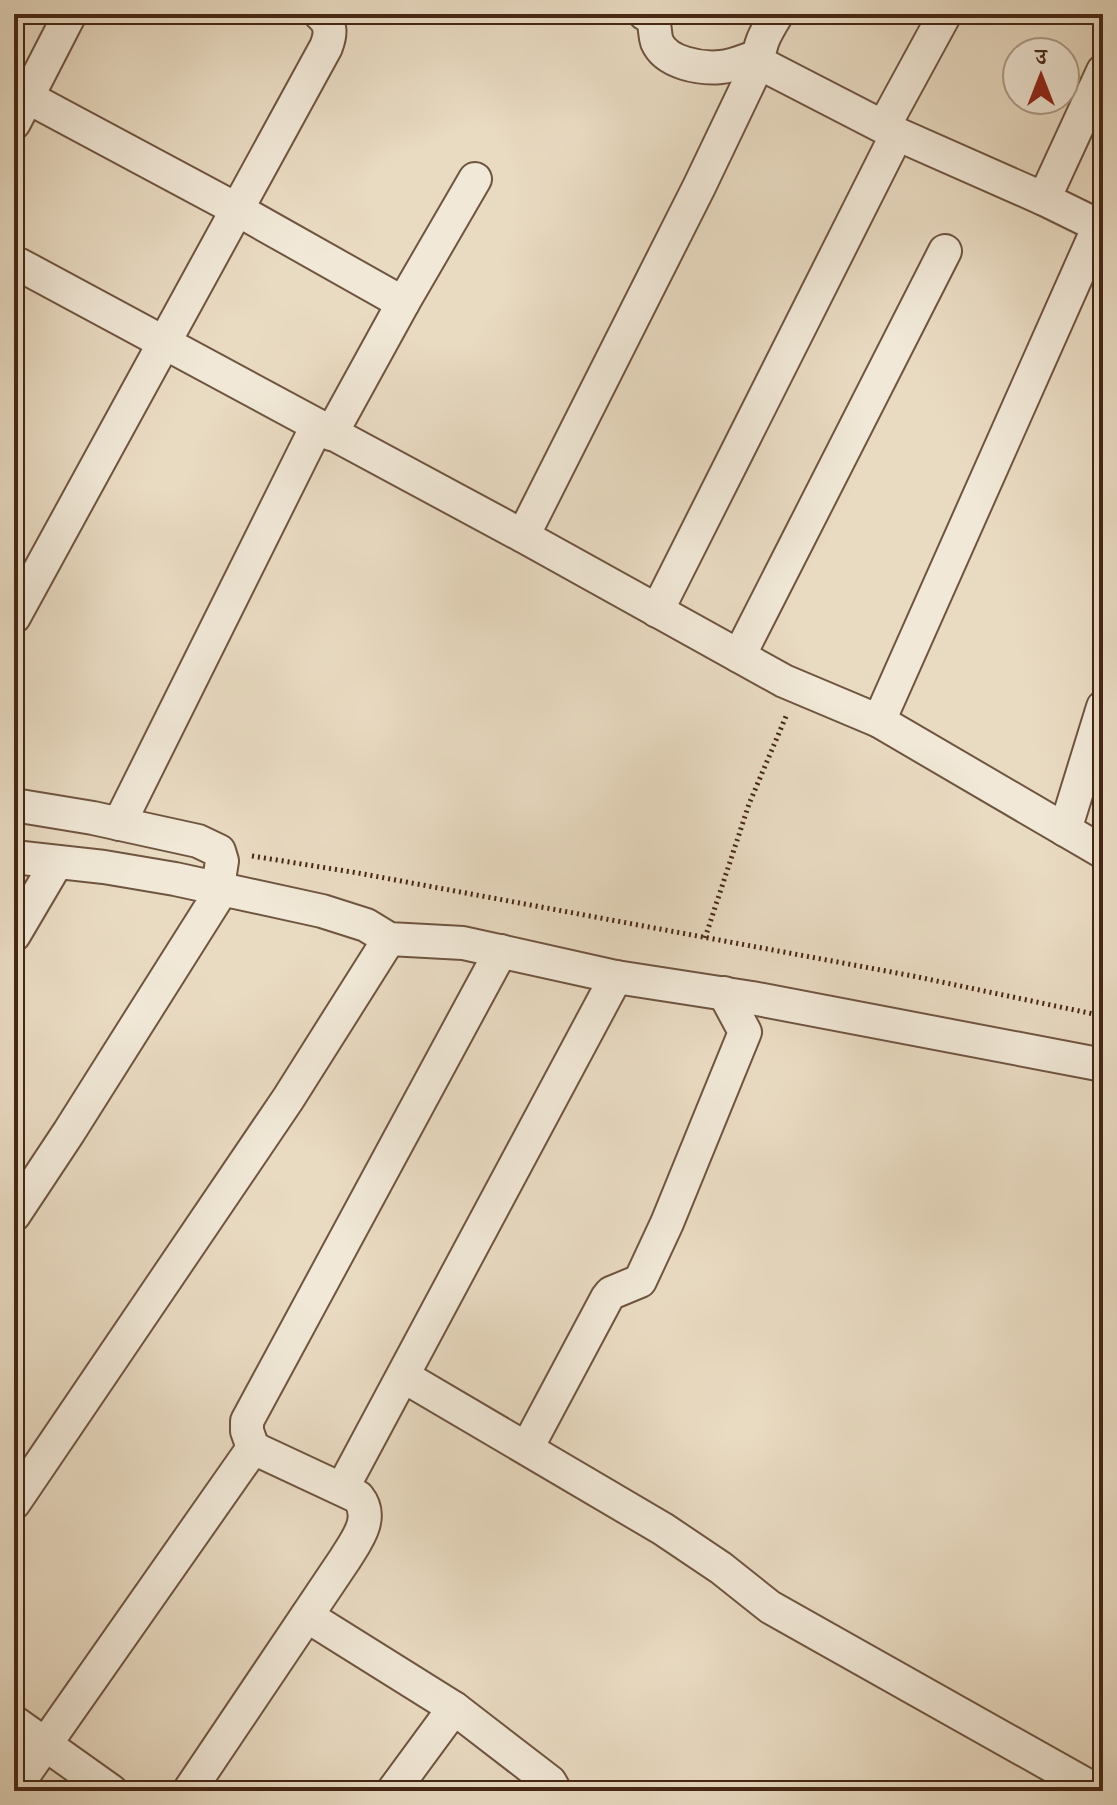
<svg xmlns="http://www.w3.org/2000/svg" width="1117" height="1805" viewBox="0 0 1117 1805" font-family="Vollkorn,'Noto Serif Devanagari',serif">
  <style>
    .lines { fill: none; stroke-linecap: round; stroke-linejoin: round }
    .street-casing { stroke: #6f5440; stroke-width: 36 }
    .path { stroke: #462715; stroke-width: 5; stroke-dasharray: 2 4; stroke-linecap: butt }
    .street { stroke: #f1e8d7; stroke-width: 32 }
  </style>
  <rect width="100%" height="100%" fill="#e9dbc2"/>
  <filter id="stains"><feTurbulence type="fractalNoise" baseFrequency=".0025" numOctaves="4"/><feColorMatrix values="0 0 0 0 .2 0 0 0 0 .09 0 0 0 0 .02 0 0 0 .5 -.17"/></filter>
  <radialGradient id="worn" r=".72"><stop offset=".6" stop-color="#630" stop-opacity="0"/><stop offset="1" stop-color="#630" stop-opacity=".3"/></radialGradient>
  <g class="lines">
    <defs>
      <g id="street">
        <path d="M645 14C658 21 653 30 657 42 666 63 700 69 721 67 733 66 746 60 758 56"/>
        <path d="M759 67C757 46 766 32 777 14"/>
        <polyline points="14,90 238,210 403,303 331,434"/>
        <polyline points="14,123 70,14"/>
        <polyline points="884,126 945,14"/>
        <polyline points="1044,199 1103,71"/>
        <polyline points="14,263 20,265 523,536 784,681 879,721 1103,852"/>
        <polyline points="403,303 475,179"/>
        <path d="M523 536 699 187 754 72C759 66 764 65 771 69L897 134 1044 199 1103 228"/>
        <polyline points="657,611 897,134"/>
        <path d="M14 617 326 47C331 34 332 24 320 14"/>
        <polyline points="739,656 945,251"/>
        <polyline points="879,721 1099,226"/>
        <polyline points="14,805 93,818 198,841 219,851 222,861 216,899 69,1132 14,1215"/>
        <polyline points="119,824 317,426"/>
        <polyline points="1065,830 1103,707"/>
        <polyline points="14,857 104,867 175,879 322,911 366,925 389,939 463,943 616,977 752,998 1103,1065"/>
        <polyline points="14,935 57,862"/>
        <polyline points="403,1376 663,1529 721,1568 770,1607 1097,1791"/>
        <polyline points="253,1448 247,1431 247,1421 501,951"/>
        <polyline points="527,1448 607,1298 611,1293 640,1281 667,1223 745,1032 724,993"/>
        <polyline points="342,1489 616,977"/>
        <polyline points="14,1503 288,1099 389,939"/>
        <polyline points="307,1616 454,1708 550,1782 555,1791"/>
        <polyline points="14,1722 111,1791"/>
        <path d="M14 1789 253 1448 358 1497C375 1518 356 1541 345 1559L189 1791"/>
        <polyline points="393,1791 454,1708"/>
      </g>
    </defs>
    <use href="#street" class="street-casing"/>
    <g class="path">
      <polyline points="252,856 358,873 913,976 1103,1016"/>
      <polyline points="705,938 749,804 787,714"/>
    </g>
    <use href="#street" class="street"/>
  </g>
  <rect width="1117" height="1805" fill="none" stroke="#e9dbc2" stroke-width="48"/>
  <rect x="16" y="16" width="1085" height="1773" fill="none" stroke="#462715" stroke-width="4"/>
  <rect x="24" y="24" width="1069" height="1757" fill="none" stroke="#462715" stroke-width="2"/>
  <g transform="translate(1041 76)"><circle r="38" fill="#f1e8d7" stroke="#ad9b89" stroke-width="2"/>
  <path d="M0-6L14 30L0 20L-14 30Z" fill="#8f2418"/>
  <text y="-12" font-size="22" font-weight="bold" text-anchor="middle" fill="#462715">उ</text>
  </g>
  <rect width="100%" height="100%" filter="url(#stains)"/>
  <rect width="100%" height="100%" fill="url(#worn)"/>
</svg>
